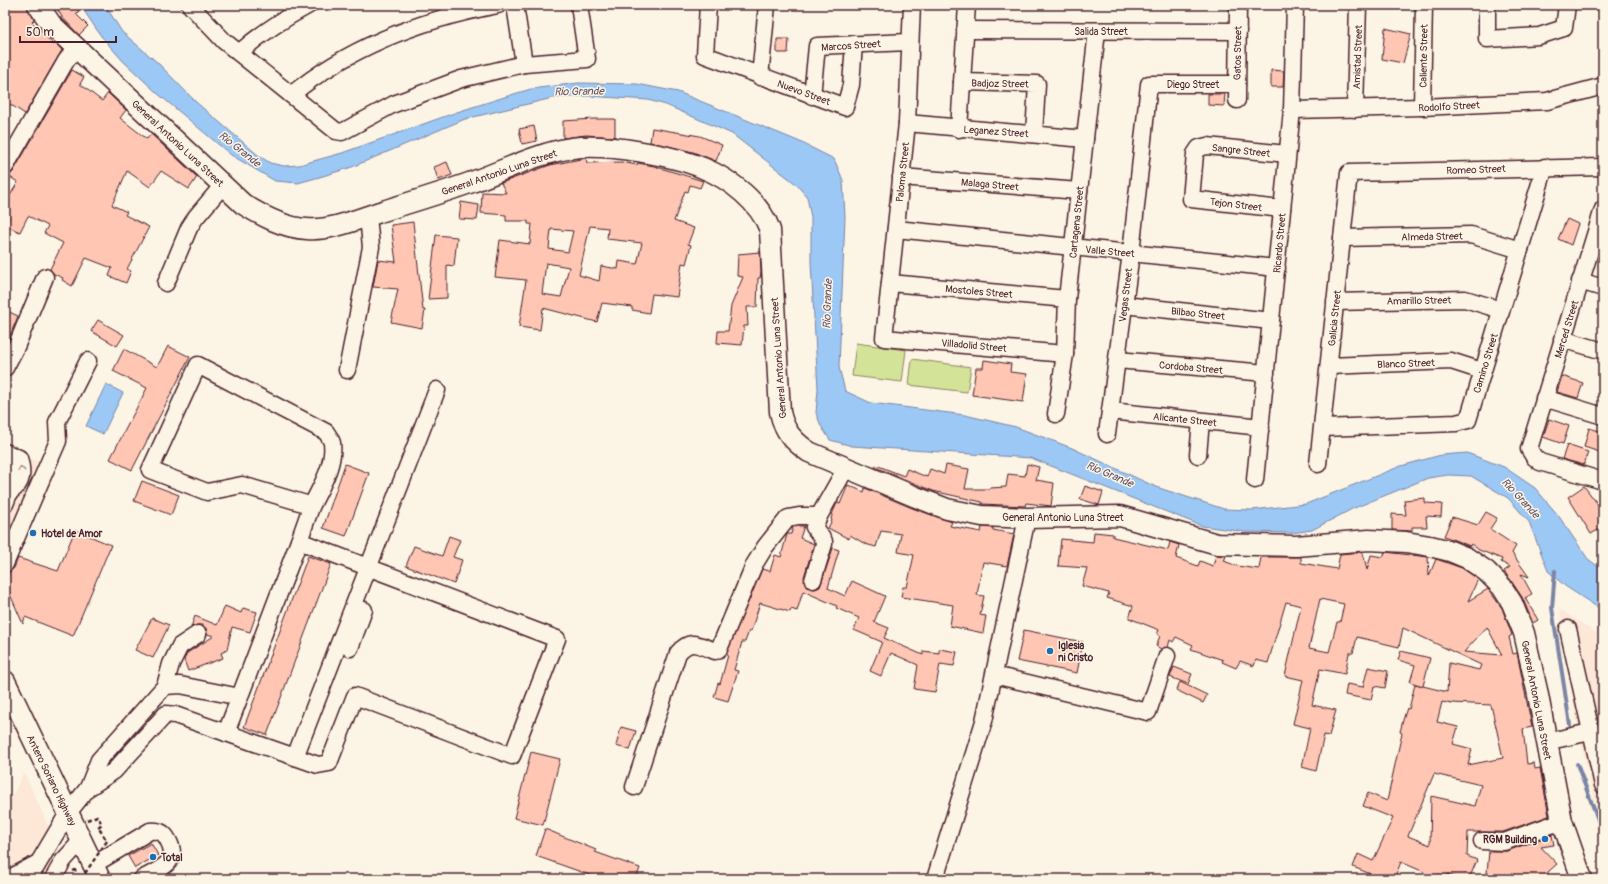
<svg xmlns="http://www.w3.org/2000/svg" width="1608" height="884" viewBox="0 0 1608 884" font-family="Pangolin,sans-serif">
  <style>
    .built { fill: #fde7d6 }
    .green { fill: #d3e498; stroke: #8e8262 }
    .water { fill: #9cc8f5; stroke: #7b84a4 }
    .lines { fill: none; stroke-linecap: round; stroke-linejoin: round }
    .stream { stroke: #7b84a4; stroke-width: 4 }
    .building { fill: #fec6b3; stroke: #4a1f2b; fill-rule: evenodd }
    .minor-casing { stroke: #4a1f2b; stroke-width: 19 }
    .major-casing { stroke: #4a1f2b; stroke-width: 23 }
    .path { stroke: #4a1f2b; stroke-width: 2.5; stroke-dasharray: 4 3; stroke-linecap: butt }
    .minor { stroke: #fcf5e5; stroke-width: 16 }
    .major { stroke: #fcf5e5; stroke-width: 20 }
    .path-bridge { stroke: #4a1f2b; stroke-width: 2.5; stroke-dasharray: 4 3; stroke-linecap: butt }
    .oneway { stroke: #a38a88 }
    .poi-dot { fill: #1f6fb2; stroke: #fcf5e5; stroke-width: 1.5 }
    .labels { text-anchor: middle; stroke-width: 3; stroke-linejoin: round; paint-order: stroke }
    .street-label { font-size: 10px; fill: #4a1f2b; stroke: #fcf5e5 }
    .poi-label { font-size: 10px; font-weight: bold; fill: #4a1f2b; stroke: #fcf5e5; text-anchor: start }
    .water-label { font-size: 11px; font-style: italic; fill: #635268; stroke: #fcf5e5 }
  </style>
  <rect width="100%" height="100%" fill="#fcf5e5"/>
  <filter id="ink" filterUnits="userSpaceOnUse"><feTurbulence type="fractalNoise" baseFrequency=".025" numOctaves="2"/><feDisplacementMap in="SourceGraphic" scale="8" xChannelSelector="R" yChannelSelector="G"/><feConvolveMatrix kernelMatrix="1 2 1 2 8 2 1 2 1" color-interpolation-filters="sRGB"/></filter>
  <g filter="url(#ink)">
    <g class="built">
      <polygon points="5,448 41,463 5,547"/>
      <polygon points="1560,609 1603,638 1603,821 1596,804 1578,731"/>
      <polygon points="24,772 72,879 5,879 5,812"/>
    </g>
    <g class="green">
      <polygon points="856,343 906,350 902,382 852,376"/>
      <polygon points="912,359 971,367 967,392 909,385"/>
    </g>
    <g class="water">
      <polygon points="80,5 105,5 122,32 158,63 197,103 258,155 270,163 284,166 299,165 342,153 457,112 514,94 531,89 578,83 637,84 678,92 798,141 834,159 843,180 845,217 839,367 845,391 871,403 965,415 1016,427 1072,448 1156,487 1224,509 1252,510 1306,504 1401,466 1441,455 1467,453 1504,467 1535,488 1558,515 1588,559 1603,570 1603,611 1565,586 1548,571 1529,522 1508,498 1471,476 1448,475 1428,478 1352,509 1312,530 1292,533 1246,532 1202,526 1031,458 852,446 830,440 821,426 816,413 818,389 811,263 811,217 807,197 796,184 732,134 666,105 648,100 588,96 553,98 465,119 352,167 323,176 298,183 275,181 231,155 157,93 123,61 101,36"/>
      <polygon points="106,384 123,393 103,434 86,426"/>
    </g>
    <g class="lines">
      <g class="stream">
        <polyline points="1555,571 1552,608 1570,725"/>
        <polyline points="1577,764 1603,833"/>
      </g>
    </g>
    <g class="building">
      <polygon points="5,5 27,5 34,20 32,22 54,45 55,43 62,50 25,114 5,101"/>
      <polygon points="55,5 73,5 79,11 76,14 88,26 79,35 62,17"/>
      <polygon points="1385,28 1411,34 1403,63 1382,59"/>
      <polygon points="777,39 789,39 788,53 777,53"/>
      <polygon points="72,70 84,77 80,84 102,101 108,93 126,110 120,118 147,139 151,134 197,177 189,189 161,171 150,187 127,171 112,205 127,212 125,215 149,227 127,269 131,271 126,283 109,276 112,268 86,258 72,286 62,280 63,278 54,274 50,269 63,243 44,233 48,226 28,216 20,232 6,226 9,217 5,215 5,204 18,182 8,176 13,172"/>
      <polygon points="1271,70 1284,71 1283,87 1271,87"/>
      <polygon points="1208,94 1225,94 1224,106 1208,105"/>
      <polygon points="594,119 615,119 615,137 586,135 563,138 563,121"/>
      <polygon points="534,126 537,141 522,144 519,129"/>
      <polygon points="652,128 700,136 722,145 716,161 693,152 650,142"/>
      <path d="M586 158 587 163 621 162 637 165 638 163 654 166 703 181 700 188 690 185 688 192 685 191 674 221 694 228 688 244 691 245 686 264 682 263 677 297 652 294 649 313 632 310V307L602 303 597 322 543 308 540 330 519 327 526 280 495 277 500 240 530 244 532 224H528V221H506V215L481 213 482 192 506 193 501 183 550 165ZM590 226 608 228 607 239 642 243 637 264 619 261 618 269 601 266 599 281 579 275ZM551 229 573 231 568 252 549 249ZM546 263 569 267 561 297 542 294Z"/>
      <polygon points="447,162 452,175 438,180 434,167"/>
      <polygon points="461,202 479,205 477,220 459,219"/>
      <polygon points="1567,219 1578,224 1571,245 1558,239"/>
      <polygon points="413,222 423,310 425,310 422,328 391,322 398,289 373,287 378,260 396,262 391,225"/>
      <polygon points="436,235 457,237 454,266 447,265 447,298 428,299"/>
      <polygon points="760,252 761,272 760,278 758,278 757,307 747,307 748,326 744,326 742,345 717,343 718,331 728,331 731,306 743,277 737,276 738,254"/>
      <polygon points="5,310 18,316 5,348"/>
      <polygon points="98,320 124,335 117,346 91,331"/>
      <polygon points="168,346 190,357 132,470 110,459 147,388 113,371 124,349 157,367"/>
      <polygon points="984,360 1011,364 1010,372 1027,374 1023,402 972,395 976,368 983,368"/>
      <polygon points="1562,376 1583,383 1578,398 1557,392"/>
      <polygon points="1549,419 1569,426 1563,444 1543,437"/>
      <polygon points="1589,428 1603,432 1603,453 1584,447"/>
      <polygon points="1567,445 1588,452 1584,465 1562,459"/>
      <polygon points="345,464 369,473 346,536 323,528"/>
      <polygon points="1027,464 1039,467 1036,480 1054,483 1051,506 1026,503 1025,506 982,504 982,502 933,491 875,467 876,465 904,476 907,469 927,477 930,469 944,474 946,465 969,469 965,489 990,489 990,488 1006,487 1008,474 1025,476"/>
      <polygon points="142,481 179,495 171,515 134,501"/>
      <polygon points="848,485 864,492 865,488 912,508 952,522 950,526 981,532 982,527 993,528 993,530 1014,534 1007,566 983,562 977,595 984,596 980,615 986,616 983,633 950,626 953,605 901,597 903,587 907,587 914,555 898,552 901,534 881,531 876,547 865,544 850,535 849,539 828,528 832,520 831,519 833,512 837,503 840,504"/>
      <polygon points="1085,486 1103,492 1099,505 1080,499"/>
      <polygon points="1584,486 1603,511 1603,527 1591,534 1568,497"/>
      <polygon points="1425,498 1425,503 1442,504 1441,517 1426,516 1427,527 1412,527 1412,531 1392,530 1392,514 1406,515 1404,500"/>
      <polygon points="1486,512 1497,518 1490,529 1516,546 1512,553 1529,577 1521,574 1532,594 1525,598 1538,620 1533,623 1522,597 1504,571 1510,567 1501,562 1502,559 1479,550 1471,544 1470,546 1444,536 1452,517 1478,525"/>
      <polygon points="800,526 804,526 800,538 814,544 804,577 806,587 815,589 820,587 833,548 839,550 828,588 845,596 852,581 885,596 874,622 889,628 884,638 923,655 923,651 939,653 939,649 957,652 954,666 940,664 935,692 914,689 918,665 891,653 881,676 870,671 882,642 854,630 859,618 836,608 837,606 803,591 797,611 791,609 790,612 760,603 751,631 749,631 745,642 742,642 734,670 738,671 728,701 714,697 718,683 720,684 728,655 726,654 762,569 770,571 775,555 781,557 787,534 791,534 793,527"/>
      <polygon points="75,530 111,545 73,636 25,617 23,624 5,583 9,572 14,568 18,558 58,571"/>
      <path d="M1094 532 1113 534V537L1168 550 1170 542 1179 545 1176 558 1198 566 1200 561 1213 566 1216 555 1226 556 1224 561 1237 566 1259 569 1261 557H1301V563L1337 569 1340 554 1361 552 1363 553 1367 570 1371 555 1383 557 1385 552 1428 557 1429 576 1436 559 1462 568 1478 579 1468 601 1488 589 1502 608 1512 635 1509 637 1513 654 1517 653 1532 727 1523 729 1527 764 1534 763 1535 769 1540 768 1549 816 1503 832H1468L1467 856 1477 860 1469 879H1459L1448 874 1447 877 1438 874 1435 879 1423 874 1424 872 1401 862 1394 879H1383L1353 867 1358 854 1373 861 1393 818 1363 806 1368 793 1387 801 1402 733 1400 732 1403 720 1407 708 1409 709 1415 684 1447 692 1449 663 1479 670 1481 665 1403 628 1399 647 1357 637 1353 653H1349L1345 674 1320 669 1312 705 1336 710 1329 736 1324 735 1316 771 1302 767 1310 728 1293 724 1303 680 1285 676 1301 606 1286 602 1268 663 1256 660 1254 666 1240 661 1236 668 1222 662 1223 660 1191 649 1193 645 1176 637 1173 642 1170 640 1168 647 1161 649 1156 646 1160 636 1157 634 1159 630 1129 618 1133 606 1107 598 1109 593 1082 586 1087 568 1058 566 1061 539 1093 542ZM1320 599 1344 604 1340 622H1337L1329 652 1309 648ZM1487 627 1502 655 1464 652ZM1442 702 1452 704V703L1491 705 1503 758 1468 765 1472 749 1453 744 1458 727 1437 722ZM1434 774 1481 785 1475 806 1431 796 1430 845 1408 836Z"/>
      <polygon points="449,536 460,540 453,557 462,560 454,584 406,566 414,546 442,556"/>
      <polygon points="308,556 331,564 267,735 244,727"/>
      <polygon points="225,606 241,613 243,608 257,612 250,632 232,627 227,650 221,653 223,658 188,671 184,660 187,653 214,636 207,634 206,628 202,625 197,625 191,627 195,616 217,625"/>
      <polygon points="152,618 169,625 153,658 135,650"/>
      <polygon points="1024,630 1083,642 1077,673 1017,661"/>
      <polygon points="1401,651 1430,658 1423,686 1410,682 1415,665 1398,660"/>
      <polygon points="1174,667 1192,674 1188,684 1170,677"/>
      <polygon points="1368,667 1388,671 1385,688 1374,686 1371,700 1345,695 1347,684 1363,687"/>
      <polygon points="1180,682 1207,695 1203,703 1176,690"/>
      <polygon points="621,727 636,731 630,750 616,746"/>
      <polygon points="531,752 560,759 543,825 514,818"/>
      <polygon points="545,829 596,850 595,852 640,868 636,879 601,879 536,856"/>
      <polygon points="1552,835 1554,845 1541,847 1557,864 1548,872 1548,879 1515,879 1502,875 1501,878 1487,873 1489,851 1507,851"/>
      <polygon points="151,843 158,855 135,868 128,856"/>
    </g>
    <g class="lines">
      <defs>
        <g id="minor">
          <polyline points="190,5 224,41 336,131 342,132 394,104 461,79 524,64 587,59 579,5"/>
          <polyline points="515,5 524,64"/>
          <polyline points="708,5 705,55 845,107 851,85 854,44"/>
          <polyline points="912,5 907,123 884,338 1065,354"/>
          <polyline points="1487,5 1487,39 1539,36 1564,28 1567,5"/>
          <polyline points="965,30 1238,31"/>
          <path d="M239 53C260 34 283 19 309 5"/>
          <polyline points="760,77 767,5"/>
          <polyline points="962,82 1037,84 1034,134"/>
          <path d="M291 95C349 47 424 19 498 5"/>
          <polyline points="812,96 817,46 909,42"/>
          <polyline points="1237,100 1238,5"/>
          <polyline points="1422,107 1424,5"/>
          <polyline points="1355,109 1358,5"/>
          <polyline points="1292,110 1422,107 1547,101 1603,86"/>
          <polyline points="907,123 1085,139"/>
          <polyline points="959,129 967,5"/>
          <polyline points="5,167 66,61 76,48"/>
          <polyline points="901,177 1079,191"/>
          <polyline points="1282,209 1191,199 1195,154 1199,148 1207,146 1287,154"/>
          <polyline points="1603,209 1529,449 1534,457 1540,462 1603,481"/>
          <polyline points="896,229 1277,268"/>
          <polyline points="1342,238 1471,235 1520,250"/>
          <polyline points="1580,281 1603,288"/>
          <polyline points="166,283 189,228 196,217 223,185"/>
          <polyline points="890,283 1067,299"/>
          <polyline points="1335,302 1465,299 1501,310"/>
          <polyline points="1124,305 1271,321"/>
          <polyline points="1562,339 1603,351"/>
          <polyline points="1117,360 1266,373"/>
          <polyline points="1329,366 1451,361 1482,371"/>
          <polyline points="5,368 16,347 45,277"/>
          <polyline points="347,370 371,247 368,216"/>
          <polyline points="1544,398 1603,416"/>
          <polyline points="1110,411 1261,427"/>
          <polyline points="1056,414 1065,354 1067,299 1097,31"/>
          <polyline points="1323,428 1456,423 1468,420 1545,167"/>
          <polyline points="1107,434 1131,253 1149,84 1237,84"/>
          <path d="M5 452 19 458C23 472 23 483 11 491"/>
          <polyline points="1198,455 1201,421"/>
          <polyline points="5,457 12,486 5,504"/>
          <polyline points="1318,464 1349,173 1603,167"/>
          <polyline points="1255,480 1292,110 1295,5"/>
          <path d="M299 541 311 507 306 504 242 485 207 492 150 470 198 365 326 432C328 435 331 439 332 443 335 465 320 488 311 507"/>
          <polyline points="5,564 58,441 57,422 88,361"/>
          <polyline points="813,580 824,544 824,541 814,527 819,516"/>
          <polyline points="1568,629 1603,785"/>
          <polyline points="350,648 364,610"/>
          <polyline points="994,675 1148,712 1167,656"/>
          <polyline points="165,686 171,664 180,646 198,634"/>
          <polyline points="226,733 299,541 557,639 512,756 355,696 329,763 318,765 295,757"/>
          <polyline points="1546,742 1590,732"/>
          <path d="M634 787 678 653C691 638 698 645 715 651L719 649 754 565 765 547 788 518 799 516H819L846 468"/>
          <polyline points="88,788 99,760 165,686 180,685 240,697"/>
          <polyline points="1482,841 1504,842 1562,821"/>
          <path d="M93 865 150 831C159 830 164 832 168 840 181 863 159 869 142 879"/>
          <polyline points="8,879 38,863"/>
          <polyline points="29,879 68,813 88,788 114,771 166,714 175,715 295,757 437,390"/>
          <polyline points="53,879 63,861 81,841"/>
          <polyline points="935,879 984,721 1027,518"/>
        </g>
        <g id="major">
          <path d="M38 5 51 24 243 204C262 216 284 228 307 229 331 231 358 219 380 212 411 202 442 193 472 182 505 170 538 153 572 148 605 143 672 155 703 168 730 179 760 202 770 230L780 412C784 431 793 441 809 452L916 497 947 509 982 516 1027 518 1120 516 1217 544 1296 546 1369 540 1406 542 1430 546 1450 551 1467 558 1486 571 1502 587 1512 603 1524 633 1537 690 1562 821 1582 879"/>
          <polyline points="5,681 100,879"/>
        </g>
      </defs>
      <use href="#minor" class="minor-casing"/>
      <use href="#major" class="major-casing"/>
      <g class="path">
        <polyline points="87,820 97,816 102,824 98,827 107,841"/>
        <polyline points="73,871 75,870 79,879"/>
      </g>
      <use href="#minor" class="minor"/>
      <use href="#major" class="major"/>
      <polyline class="path-bridge" points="81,879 107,841"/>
    </g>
    <defs><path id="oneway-chevron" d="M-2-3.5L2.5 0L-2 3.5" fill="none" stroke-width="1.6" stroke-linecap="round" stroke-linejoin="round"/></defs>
    <use class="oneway" href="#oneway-chevron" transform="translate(21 469) rotate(-97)"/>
  </g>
  <g class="poi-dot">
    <circle cx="33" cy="533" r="4"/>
    <circle cx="1050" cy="651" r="4"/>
    <circle cx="1545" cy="839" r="4"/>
    <circle cx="153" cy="857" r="4"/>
  </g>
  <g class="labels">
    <g class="street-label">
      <text x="1101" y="35">Salida Street</text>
      <text transform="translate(851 45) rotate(-4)" y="4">Marcos Street</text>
      <text transform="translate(1237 53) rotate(-89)" y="4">Gatos Street</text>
      <text transform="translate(1423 56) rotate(-89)" y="4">Caliente Street</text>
      <text transform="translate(1357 57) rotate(-88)" y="4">Amistad Street</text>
      <text transform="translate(1000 83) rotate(1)" y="4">Badjoz Street</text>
      <text x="1193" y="88">Diego Street</text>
      <text transform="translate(804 92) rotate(20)" y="4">Nuevo Street</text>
      <text transform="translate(1449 106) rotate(-3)" y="4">Rodolfo Street</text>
      <text transform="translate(996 131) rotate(4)" y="4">Leganez Street</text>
      <text transform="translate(178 143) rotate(43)" y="4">General Antonio Luna Street</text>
      <text transform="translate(1241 150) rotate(6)" y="4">Sangre Street</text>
      <text transform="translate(1476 169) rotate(-2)" y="4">Romeo Street</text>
      <text transform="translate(499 172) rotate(-19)" y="4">General Antonio Luna Street</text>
      <text transform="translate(902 172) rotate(-84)" y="4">Paloma Street</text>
      <text transform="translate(990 184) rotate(5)" y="4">Malaga Street</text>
      <text transform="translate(1236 204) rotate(7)" y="4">Tejon Street</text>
      <text transform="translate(1076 222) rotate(-84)" y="4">Cartagena Street</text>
      <text transform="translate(1432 236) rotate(-1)" y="4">Almeda Street</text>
      <text transform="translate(1279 243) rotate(-85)" y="4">Ricardo Street</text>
      <text transform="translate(1110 251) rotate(5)" y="4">Valle Street</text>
      <text transform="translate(979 291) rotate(5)" y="4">Mostoles Street</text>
      <text transform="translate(1125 295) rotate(-83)" y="4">Vegas Street</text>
      <text transform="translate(1419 300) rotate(-1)" y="4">Amarillo Street</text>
      <text transform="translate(1198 313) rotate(6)" y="4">Bilbao Street</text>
      <text transform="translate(1334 318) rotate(-84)" y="4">Galicia Street</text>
      <text transform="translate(1566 329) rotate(-73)" y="4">Merced Street</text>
      <text transform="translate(974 345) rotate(5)" y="4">Villadolid Street</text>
      <text transform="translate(778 358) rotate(-94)" y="4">General Antonio Luna Street</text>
      <text transform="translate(1406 363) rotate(-2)" y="4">Blanco Street</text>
      <text transform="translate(1485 363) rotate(-73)" y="4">Camino Street</text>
      <text transform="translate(1191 367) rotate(5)" y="4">Cordoba Street</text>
      <text transform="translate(1185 419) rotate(6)" y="4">Alicante Street</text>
      <text x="1063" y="521">General Antonio Luna Street</text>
      <text transform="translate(1537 700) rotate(79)" y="4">General Antonio Luna Street</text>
      <text transform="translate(52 780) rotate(64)" y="4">Antero Soriano Highway</text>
    </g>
    <g class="poi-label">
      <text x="41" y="537">Hotel de Amor</text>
      <text x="1058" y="649">Iglesia<tspan x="1058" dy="12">ni Cristo</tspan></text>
      <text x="1537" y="843" text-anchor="end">RGM Building</text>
      <text x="161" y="861">Total</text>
    </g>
    <g class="water-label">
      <text transform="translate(579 91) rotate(-1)" y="4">Rio Grande</text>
      <text transform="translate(240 149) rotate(38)" y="4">Rio Grande</text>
      <text transform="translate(827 304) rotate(-88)" y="4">Rio Grande</text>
      <text transform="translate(1110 474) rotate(23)" y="4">Rio Grande</text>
      <text transform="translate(1521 498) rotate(47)" y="4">Rio Grande</text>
    </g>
  </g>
  <rect width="1608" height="884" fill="none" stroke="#fcf5e5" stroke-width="20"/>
  <rect x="10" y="10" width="1588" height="864" fill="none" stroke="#4a1f2b" stroke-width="1.5" filter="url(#ink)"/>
  <path d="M20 36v6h96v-6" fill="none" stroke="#4a1f2b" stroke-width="2"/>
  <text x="26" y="36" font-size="12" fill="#4a1f2b" stroke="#fcf5e5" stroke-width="3" paint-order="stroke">50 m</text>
</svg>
